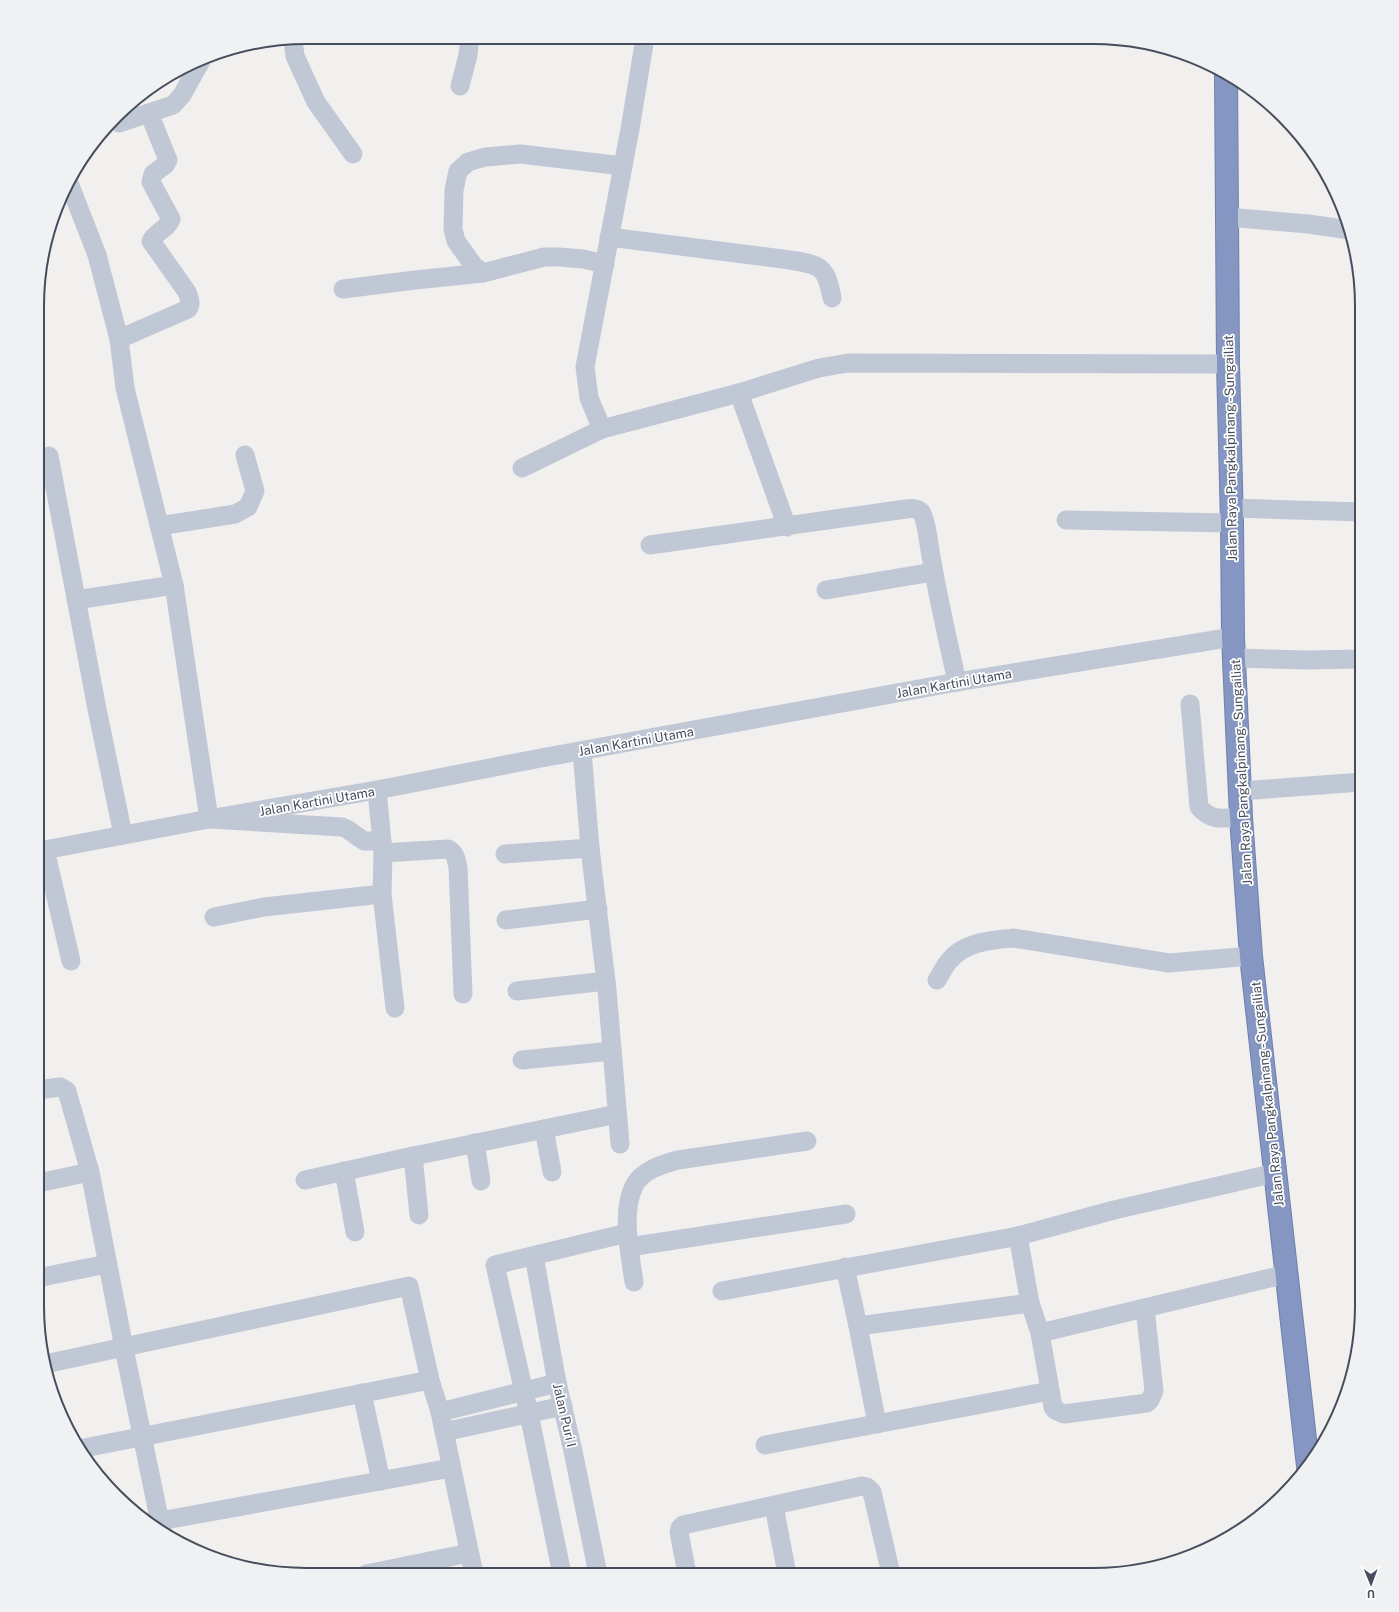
<svg xmlns="http://www.w3.org/2000/svg" width="1399" height="1612" viewBox="0 0 1399 1612" font-family="'Public Sans',sans-serif">
  <style>
    .lines { fill: none; stroke-linecap: round; stroke-linejoin: round }
    .highway-casing { stroke: #6f81ac; stroke-width: 24 }
    .minor { stroke: #c1c8d5; stroke-width: 19 }
    .highway { stroke: #8496c1; stroke-width: 22 }
    .labels { text-anchor: middle; stroke-width: 3.5; stroke-linejoin: round; paint-order: stroke }
    .street-label { font-size: 13px; fill: #464e5d; stroke: #fff }
    .rim { fill: none; stroke: #464e5d; stroke-width: 2 }
  </style>
  <rect width="100%" height="100%" fill="#f2efef"/>
  <g class="lines">
    <defs>
      <polyline id="highway" points="1226,74 1228,364 1232,523 1233,637 1241,817 1251,956 1308,1466"/>
    </defs>
    <use href="#highway" class="highway-casing"/>
    <g class="minor">
      <polyline points="293,39 295,56 316,102 353,154"/>
      <polyline points="460,86 468,55 470,37"/>
      <polyline points="119,123 173,105 182,95 202,59"/>
      <polyline points="69,183 97,255 119,339 125,388 174,585 209,819 342,827 347,829 364,841 382,841"/>
      <polyline points="1227,217 1308,224 1350,230"/>
      <path d="M609 237 790 260C821 265 826 266 832 298"/>
      <polyline points="483,273 474,266 456,241 453,229 454,190 458,171 468,162 485,157 520,154 623,166"/>
      <polyline points="343,289 415,280 483,273 544,257 559,257 583,259 605,264"/>
      <path d="M119 339 188 309C192 303 189 298 187 292L151 241C155 232 168 229 171 219L151 182 153 174 165 165 168 160 149 113"/>
      <polyline points="739,393 787,527"/>
      <polyline points="602,429 589,398 585,367 630,129 645,38"/>
      <polyline points="49,456 97,709 123,835"/>
      <polyline points="522,468 602,429 739,393 819,368 848,363 1228,364"/>
      <polyline points="1232,508 1362,512"/>
      <polyline points="1066,520 1232,523"/>
      <polyline points="159,526 235,514 248,507 255,491 245,455"/>
      <path d="M650 545 906 509C911 508 917 508 921 512 925 517 928 537 929 544 936 590 947 636 957 682"/>
      <polyline points="826,590 933,572"/>
      <polyline points="76,600 174,585"/>
      <polyline points="1235,658 1307,660 1362,659"/>
      <path d="M1190 704 1199 807C1212 822 1223 818 1241 817"/>
      <polyline points="582,751 590,848 607,990 620,1144"/>
      <path d="M377 790 383 853 448 849C456 853 456 860 458 867L463 994"/>
      <polyline points="1241,791 1362,782"/>
      <polyline points="45,850 71,961"/>
      <polyline points="39,851 209,819 377,790 541,758 957,682 1233,637"/>
      <polyline points="383,853 382,894 395,1008"/>
      <polyline points="505,854 590,848"/>
      <polyline points="214,917 264,907 382,894"/>
      <polyline points="506,920 598,909"/>
      <path d="M937 980C941 974 944 967 949 961 964 942 991 940 1013 938L1169 963 1251 956"/>
      <polyline points="517,991 606,981"/>
      <polyline points="522,1060 612,1051"/>
      <polyline points="38,1090 60,1087 67,1091 90,1172 124,1348 162,1532"/>
      <polyline points="544,1129 552,1172"/>
      <polyline points="475,1143 481,1181"/>
      <polyline points="413,1156 419,1215"/>
      <polyline points="344,1171 355,1232"/>
      <polyline points="1275,1173 1114,1210 1018,1236 1030,1303 1040,1333 1287,1274"/>
      <polyline points="305,1180 404,1158 617,1114"/>
      <polyline points="38,1183 90,1172"/>
      <polyline points="629,1247 846,1214"/>
      <polyline points="534,1256 557,1383 573,1451 598,1574"/>
      <polyline points="845,1267 858,1326 877,1424"/>
      <polyline points="37,1278 107,1264"/>
      <path d="M634 1282C630 1254 621 1212 634 1186 642 1170 663 1164 678 1160L807 1141"/>
      <polyline points="722,1291 1018,1236"/>
      <polyline points="858,1326 1030,1303"/>
      <polyline points="1040,1333 1053,1407 1055,1410 1064,1414 1147,1403 1150,1400 1154,1391 1145,1308"/>
      <polyline points="45,1364 409,1286 430,1380 440,1412 474,1574"/>
      <polyline points="362,1393 381,1481"/>
      <polyline points="440,1412 557,1383"/>
      <polyline points="444,1432 563,1406"/>
      <polyline points="765,1445 1050,1391"/>
      <polyline points="79,1449 430,1380"/>
      <polyline points="774,1506 787,1574"/>
      <polyline points="149,1523 451,1468"/>
      <polyline points="366,1574 469,1553"/>
      <polyline points="562,1574 529,1414 495,1265 627,1233"/>
      <polyline points="687,1574 679,1532 680,1528 683,1525 862,1486 867,1487 872,1492 891,1574"/>
    </g>
    <use href="#highway" class="highway"/>
  </g>
  <g class="labels">
    <g class="street-label">
      <text transform="translate(1230 448) rotate(-91)" y="5">Jalan Raya Pangkalpinang - Sungailiat</text>
      <text transform="translate(954 683) rotate(-10)" y="5">Jalan Kartini Utama</text>
      <text transform="translate(636 741) rotate(-10)" y="5">Jalan Kartini Utama</text>
      <text transform="translate(1241 772) rotate(-93)" y="5">Jalan Raya Pangkalpinang - Sungailiat</text>
      <text transform="translate(317 801) rotate(-10)" y="5">Jalan Kartini Utama</text>
      <text transform="translate(1267 1094) rotate(-96)" y="5">Jalan Raya Pangkalpinang - Sungailiat</text>
      <text transform="translate(565 1415) rotate(77)" y="5">Jalan Puri I</text>
    </g>
  </g>
  <path d="M0 0H1399V1612H0ZM306 44H1093A262 262 0 0 1 1355 306V1306A262 262 0 0 1 1093 1568H306A262 262 0 0 1 44 1306V306A262 262 0 0 1 306 44Z" fill="#f0f1f2" fill-rule="evenodd"/>
  <path class="rim" d="M306 44H1093A262 262 0 0 1 1355 306V1306A262 262 0 0 1 1093 1568H306A262 262 0 0 1 44 1306V306A262 262 0 0 1 306 44Z"/>
  <g transform="translate(1371 1584) rotate(179)" stroke="#ffffff" stroke-width="3" paint-order="stroke">
  <path d="M0-3L7 15L0 10L-7 15Z" fill="#464e5d"/>
  <text y="-6" font-size="11" font-weight="bold" text-anchor="middle" fill="#464e5d">U</text>
  </g>
</svg>
